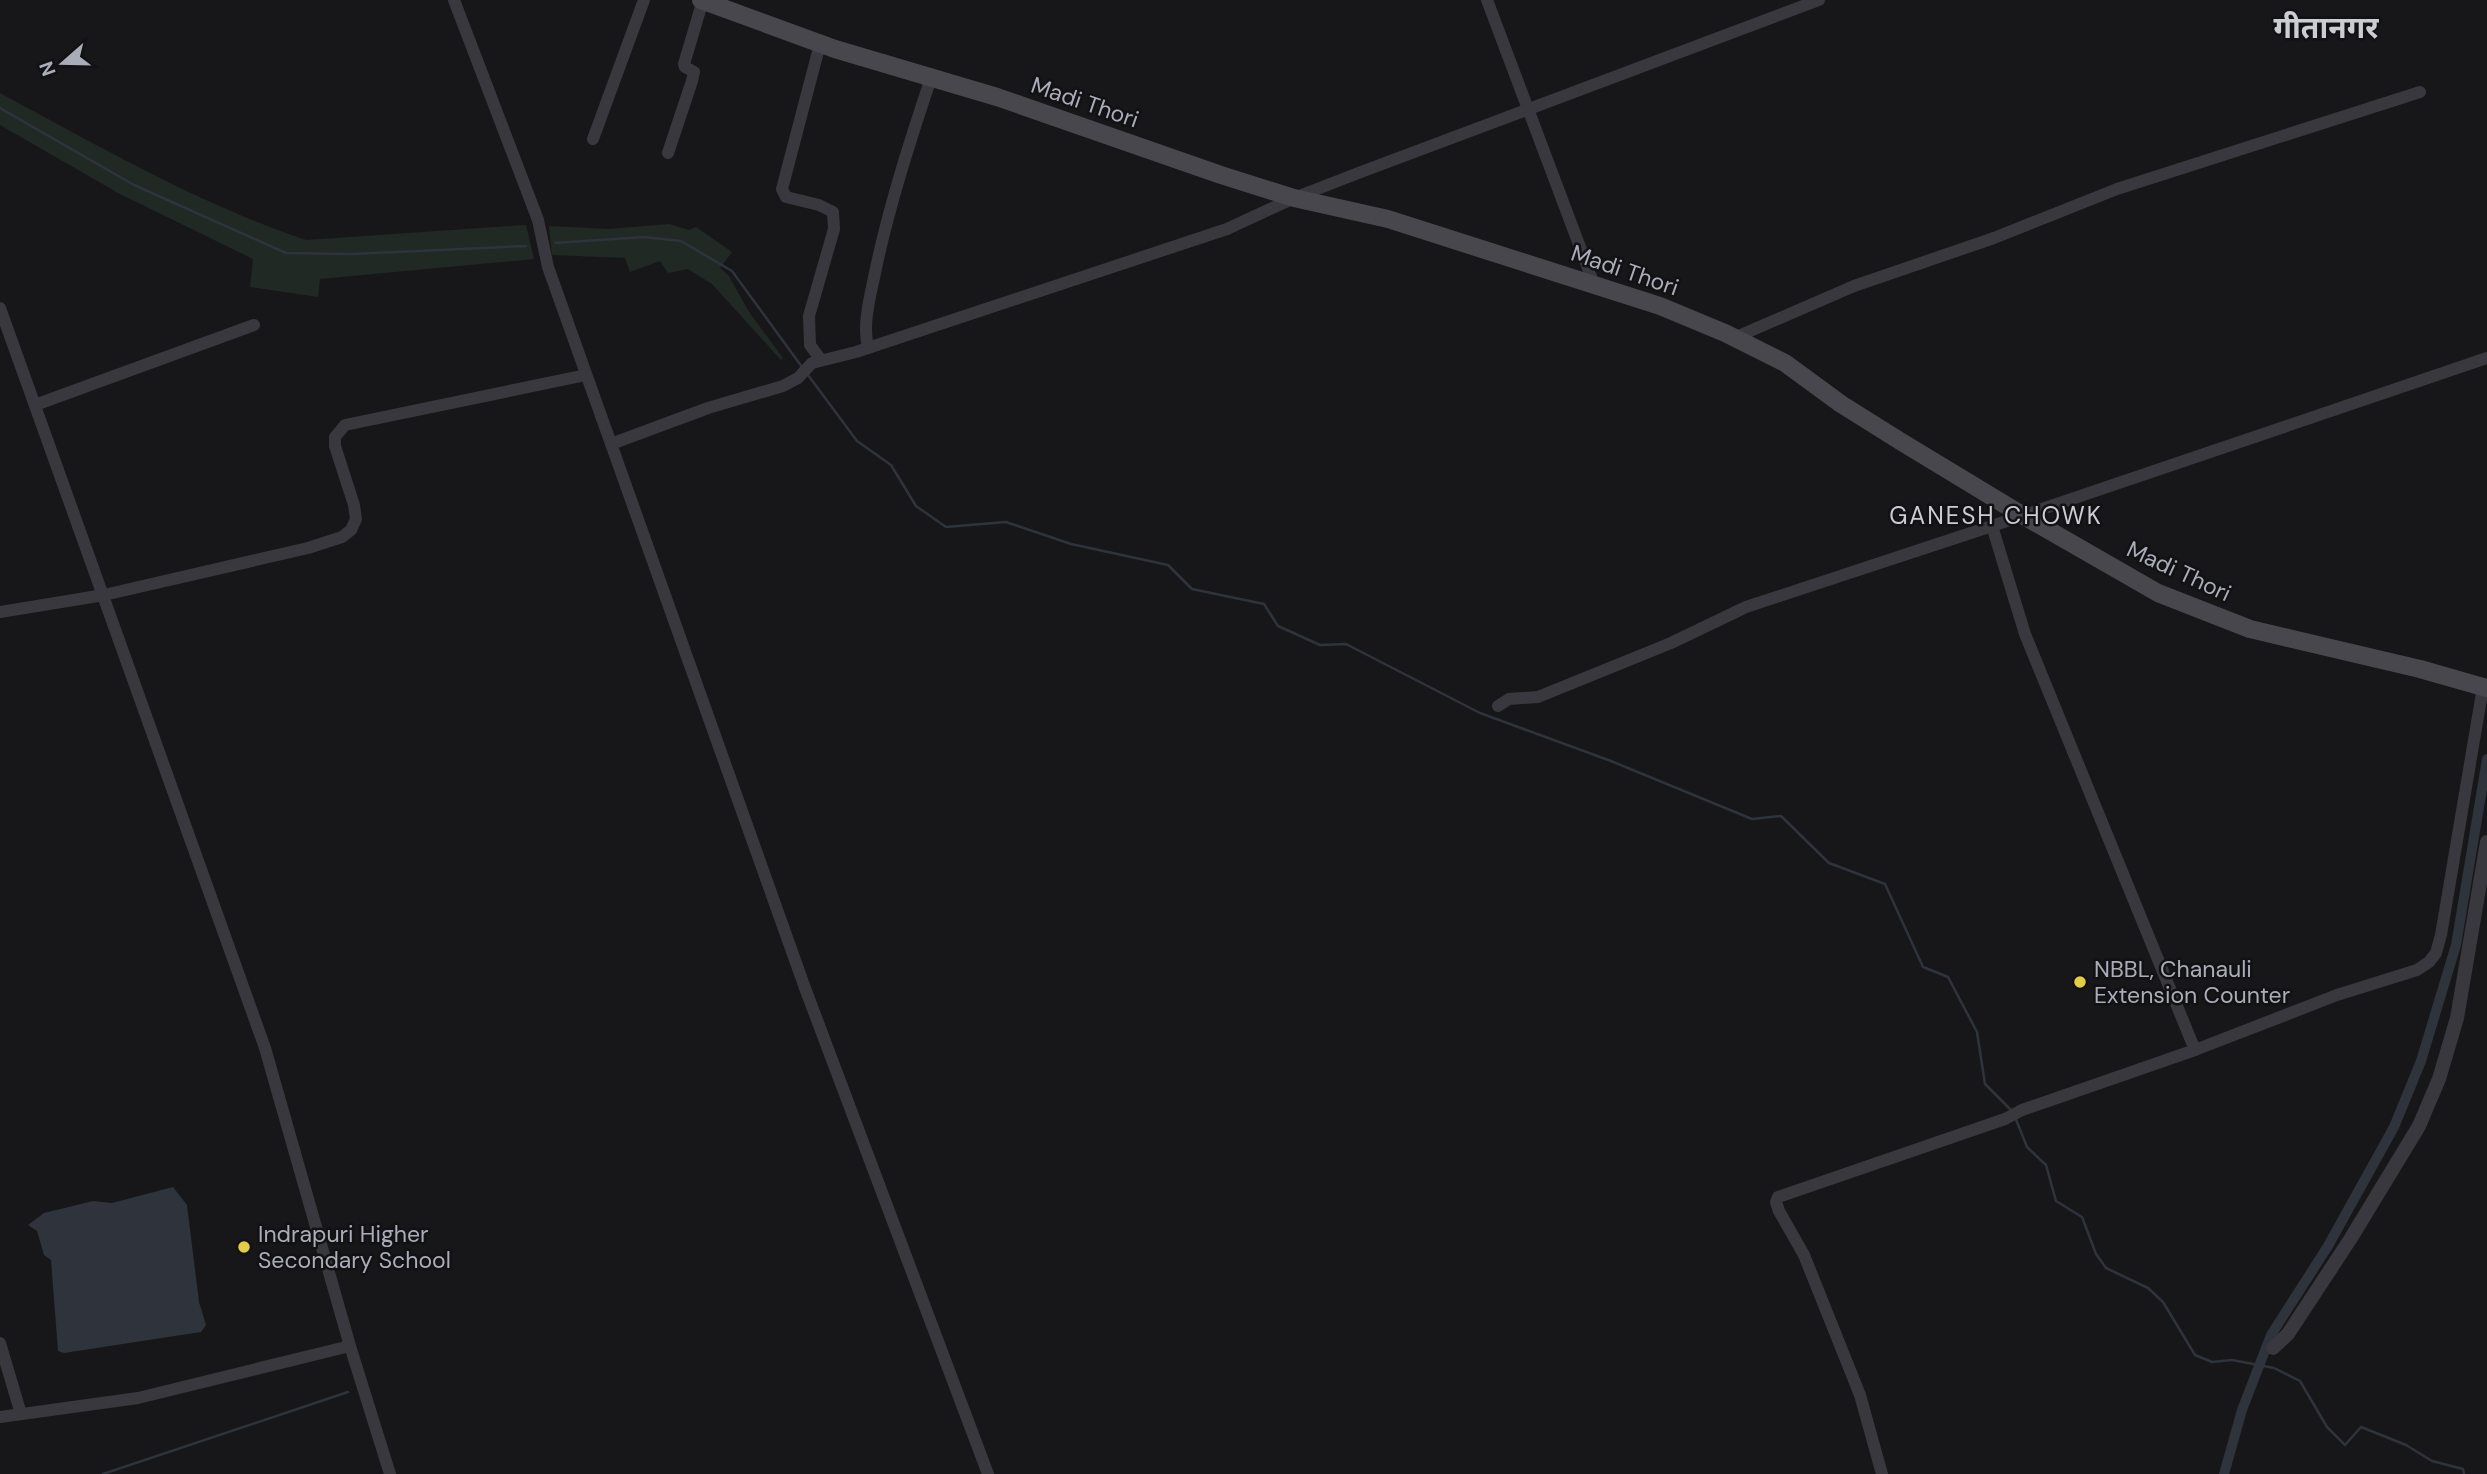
<svg xmlns="http://www.w3.org/2000/svg" width="2487" height="1474" viewBox="0 0 2487 1474" font-family="'DM Sans','Noto Sans Devanagari',sans-serif">
  <style>
    .green { fill: #212924 }
    .water { fill: #2e333c }
    .lines { fill: none; stroke-linecap: round; stroke-linejoin: round }
    .stream { stroke: #2e333c; stroke-width: 2.5 }
    .canal { stroke: #2e333c; stroke-width: 10 }
    .minor { stroke: #39383e; stroke-width: 12 }
    .tertiary { stroke: #39383e; stroke-width: 14 }
    .secondary { stroke: #47474d; stroke-width: 18 }
    .poi-dot { fill: #e4cc44; stroke: #121214; stroke-width: 2.5 }
    .labels { text-anchor: middle; stroke-width: 5; stroke-linejoin: round; paint-order: stroke }
    .street-label { font-size: 23px; fill: #aaacb8; stroke: #121214 }
    .poi-label { font-size: 23px; fill: #aaacb8; stroke: #121214; text-anchor: start }
    .neighbourhood-label { font-size: 24px; letter-spacing: 2px; fill: #cbccd4; stroke: #121214 }
    .district-label { font-size: 30px; font-weight: bold; fill: #cbccd4; stroke: #121214 }
  </style>
  <rect width="100%" height="100%" fill="#171719"/>
  <g class="green">
    <path d="M0 93C99 146 199 204 306 240L526 225 534 259 320 279 318 297 250 287 253 259 118 193 0 125Z"/>
    <polygon points="669,224 689,230 696,227 732,252 720,268 729,276 749,312 783,358 781,360 712,284 688,269 668,273 660,261 630,272 625,258 552,255 549,226 609,229"/>
  </g>
  <polygon class="water" points="173,1187 187,1205 199,1302 206,1325 201,1332 64,1353 58,1351 51,1260 44,1255 37,1231 28,1225 44,1213 93,1201 112,1203"/>
  <g class="lines">
    <g class="stream">
      <polyline points="0,108 134,185 286,253 352,254 526,246"/>
      <polyline points="555,243 644,237 681,241 732,271 802,367"/>
      <polyline points="808,375 857,441 891,465 916,506 946,527 1006,522 1071,544 1168,565 1192,589 1264,604 1278,626 1320,645 1346,644 1480,713 1611,761 1752,819 1781,816 1829,863 1885,884 1923,967 1948,977 1977,1032 1985,1084 2012,1111"/>
      <polyline points="2015,1117 2027,1147 2046,1165 2056,1201 2082,1217 2096,1254 2106,1268 2148,1288 2163,1302 2195,1355 2212,1362 2232,1360 2274,1368 2300,1381 2327,1427 2345,1445 2361,1427 2406,1445 2432,1461 2463,1469 2464,1474"/>
      <polyline points="103,1474 348,1392"/>
    </g>
    <polyline class="canal" points="2224,1474 2242,1410 2271,1335 2328,1246 2394,1127 2421,1061 2456,945 2487,759"/>
    <g class="minor">
      <polyline points="454,0 538,220 548,267 805,988 988,1474"/>
      <polyline points="1487,0 1595,287"/>
      <polyline points="820,44 782,189 786,197 819,205 833,212 834,229 809,316 810,345 821,360"/>
      <polyline points="593,139 644,0"/>
      <polyline points="668,153 692,81 694,72 685,67 684,64 703,0"/>
      <polyline points="0,308 265,1048 350,1346 390,1474"/>
      <polyline points="1734,338 1854,286 1994,238 2117,189 2420,92"/>
      <path d="M868 348C862 322 871 294 876 268 890 203 910 141 931 78"/>
      <polyline points="35,405 254,325"/>
      <polyline points="611,444 708,408 783,386 798,378 812,363 856,352 1227,229 1294,198 1361,172 1819,0"/>
      <polyline points="1992,526 2025,634 2195,1050"/>
      <polyline points="0,612 104,595 308,548 342,537 351,530 356,519 354,505 335,446 335,437 345,425 586,375"/>
      <polyline points="1498,706 1509,699 1538,697 1671,643 1746,607 1992,526 2487,358"/>
      <polyline points="0,1343 21,1414"/>
      <polyline points="0,1417 138,1398 350,1346"/>
      <polyline points="1882,1474 1860,1395 1804,1255 1779,1211 1776,1202 1778,1197 2005,1119 2022,1110 2195,1050 2337,995 2417,970 2429,962 2436,953 2441,935 2483,687"/>
    </g>
    <polyline class="tertiary" points="2273,1348 2288,1334 2351,1238 2419,1126 2439,1079 2457,1018 2487,842"/>
    <polyline class="secondary" points="701,0 835,49 997,97 1221,175 1294,198 1388,219 1660,306 1725,333 1785,363 1841,404 1900,441 2022,515 2158,593 2250,629 2420,669 2487,688"/>
  </g>
  <g class="poi-dot">
    <circle cx="2080" cy="982" r="7"/>
    <circle cx="244" cy="1247" r="7"/>
  </g>
  <g class="labels">
    <g class="street-label">
      <text transform="translate(1085 102) rotate(19)" y="8">Madi Thori</text>
      <text transform="translate(1625 270) rotate(19)" y="8">Madi Thori</text>
      <text transform="translate(2179 571) rotate(25)" y="8">Madi Thori</text>
    </g>
    <g class="poi-label">
      <text x="2094" y="977">NBBL, Chanauli<tspan x="2094" dy="26">Extension Counter</tspan></text>
      <text x="258" y="1242">Indrapuri Higher<tspan x="258" dy="26">Secondary School</tspan></text>
    </g>
    <g class="neighbourhood-label">
      <text x="1996" y="524">GANESH CHOWK</text>
    </g>
    <g class="district-label">
      <text x="2326" y="38">गीतानगर</text>
    </g>
  </g>
  <g transform="translate(63 63) rotate(250)" stroke="#121214" stroke-width="5" paint-order="stroke">
  <path d="M0-5L12 26L0 18L-12 26Z" fill="#aaacb8"/>
  <text y="-10" font-size="19" font-weight="bold" text-anchor="middle" fill="#aaacb8">N</text>
  </g>
</svg>
